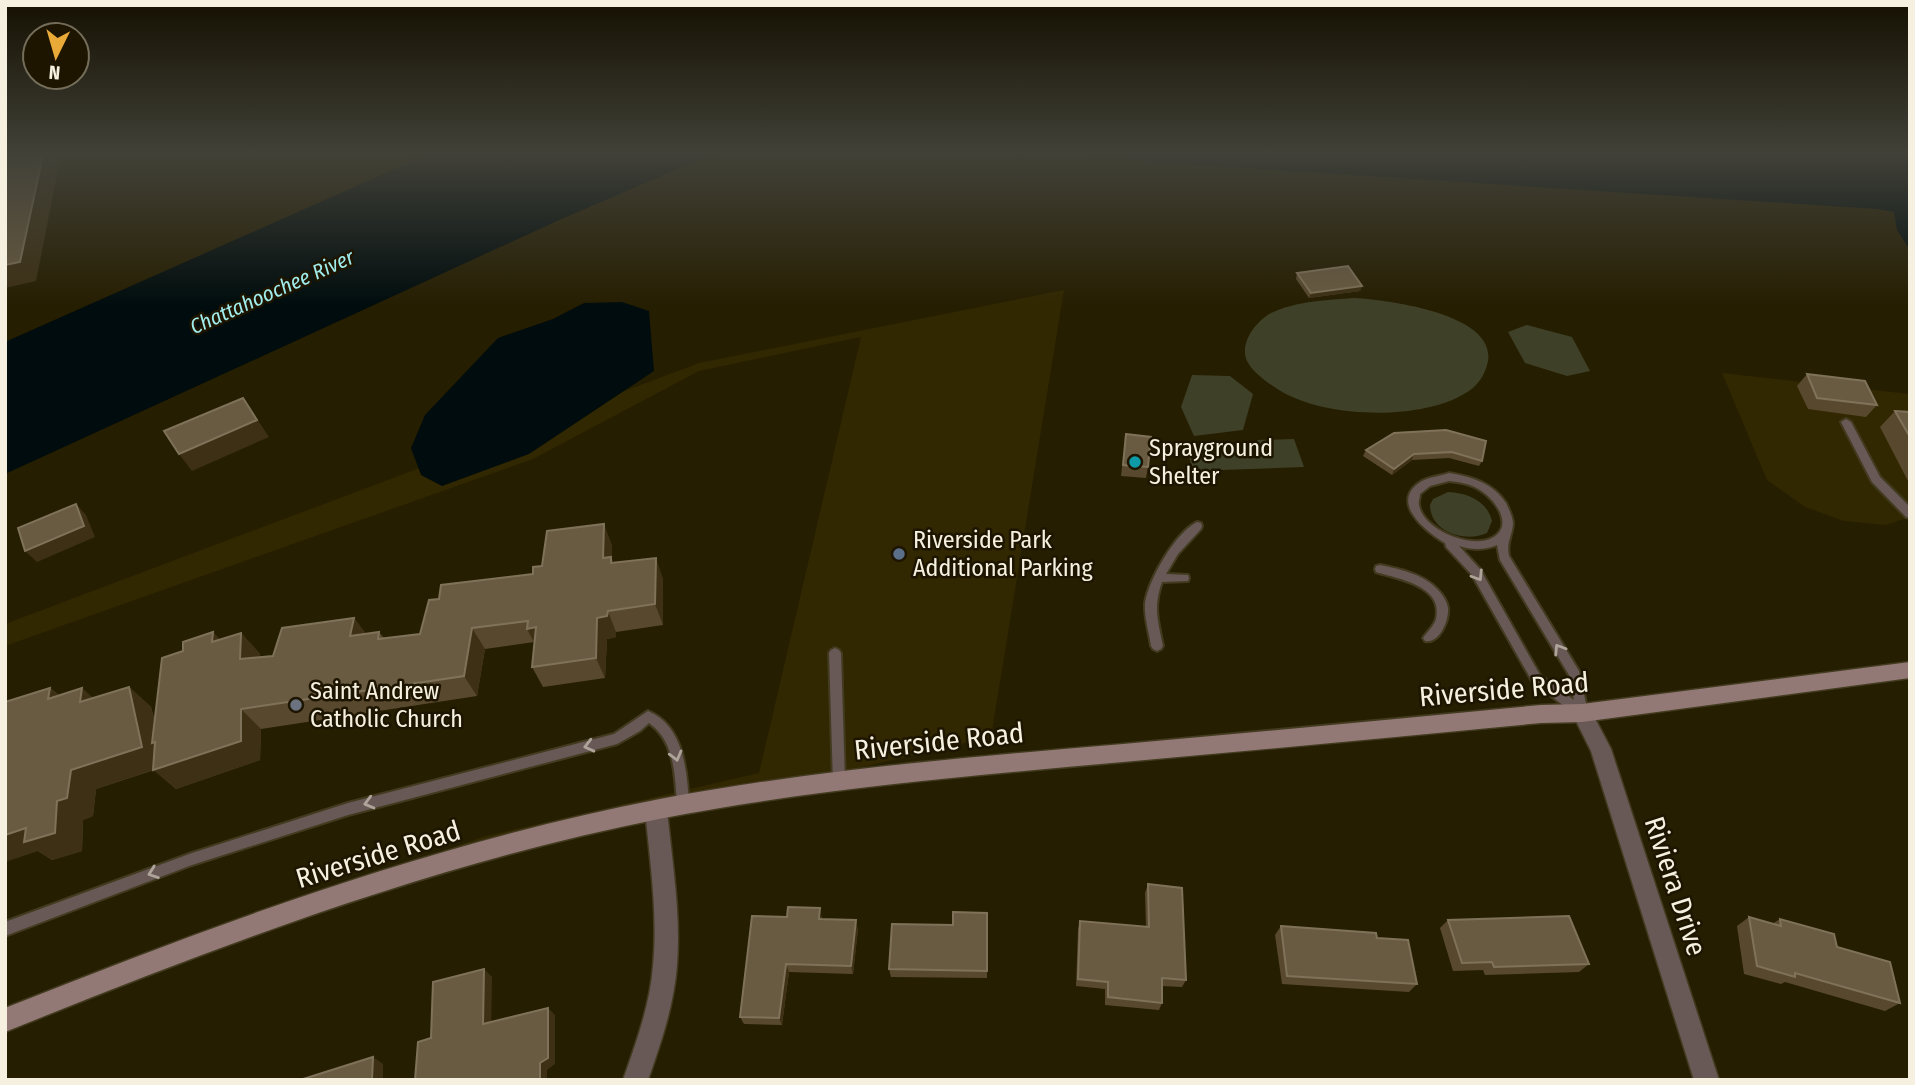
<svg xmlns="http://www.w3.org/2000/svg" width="1915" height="1085" viewBox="0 0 1915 1085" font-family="'Fira Sans Condensed',sans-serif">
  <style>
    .built { fill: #312700 }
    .green { fill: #3e4027 }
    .water { fill: #000c0d }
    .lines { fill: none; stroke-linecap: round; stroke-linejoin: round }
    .lane-casing { stroke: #433b20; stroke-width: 4 }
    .street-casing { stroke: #433b20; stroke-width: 3 }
    .secondary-casing { stroke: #433b20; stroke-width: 3 }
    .lane { fill: #685956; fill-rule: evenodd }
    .street { fill: #685956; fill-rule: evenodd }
    .secondary { fill: #927975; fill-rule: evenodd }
    .wall { fill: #58492e }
    .shaded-wall { fill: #3d3014 }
    .building { fill: #695b41; stroke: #7f725a; stroke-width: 2 }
    .oneway { stroke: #aea49a }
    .culture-dot { fill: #0f9aa8; stroke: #1d1500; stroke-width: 2.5 }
    .service-dot { fill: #5c6f8a; stroke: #1d1500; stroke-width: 2.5 }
    .worship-dot { fill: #6b7280; stroke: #1d1500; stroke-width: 2.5 }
    .labels { text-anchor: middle; stroke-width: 5; stroke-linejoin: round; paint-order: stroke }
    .far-water-label { font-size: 21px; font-style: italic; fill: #a1edee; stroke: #1d1500 }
    .poi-label { font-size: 24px; fill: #f5f0df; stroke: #1d1500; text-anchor: start }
    .near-street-label { font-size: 28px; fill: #f5f0df; stroke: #1d1500 }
  </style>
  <rect width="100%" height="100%" fill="#261e01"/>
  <g class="built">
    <polygon points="1064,290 991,737 722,800 457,867 76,998 5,1009 482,837 759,773 861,337 699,371 533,459 5,646 5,624 699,363"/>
    <polygon points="1722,373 1910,394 1910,517 1886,525 1844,521 1805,507 1767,480"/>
  </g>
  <g class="green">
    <path d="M1355 298C1386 300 1496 313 1488 361 1485 376 1477 387 1464 394 1419 421 1323 418 1279 390 1268 383 1253 373 1247 361 1239 343 1256 321 1271 313 1296 301 1328 300 1355 298Z"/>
    <polygon points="1527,325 1572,337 1590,371 1567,376 1525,363 1508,332"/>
    <polygon points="1192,375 1230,376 1253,394 1243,430 1194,436 1181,407"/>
    <polygon points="1294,439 1304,467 1193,471 1188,453 1260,451 1257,440"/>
    <path d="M1448 492C1468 493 1487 501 1492 521L1487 533C1465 543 1430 532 1430 505L1433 499Z"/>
  </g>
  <g class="water">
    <polygon points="426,155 717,155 696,161 557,221 5,474 5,342"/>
    <polygon points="1087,155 1910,155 1910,250 1897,230 1894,212 1877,209 1165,163"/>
    <polygon points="622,302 649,311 654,371 529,454 442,486 421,475 411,448 425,415 498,338 553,319 584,303"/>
  </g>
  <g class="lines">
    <defs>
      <g id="lane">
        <polygon points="1846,419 1851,422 1880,477 1910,507 1910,518 1906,517 1872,482 1841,422"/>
        <path d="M1449 473C1472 477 1493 483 1506 503 1509 510 1513 517 1513 524 1512 537 1506 542 1509 556L1579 671 1588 713 1586 717 1582 718 1578 717 1532 681 1472 575 1446 547 1445 543C1425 531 1388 501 1422 481 1429 477 1441 476 1449 473ZM1449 481C1460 482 1471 484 1480 490 1495 499 1515 526 1492 538 1471 549 1423 530 1419 505 1418 502 1420 498 1420 494L1430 486ZM1497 545 1500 560 1569 675 1574 700 1540 675 1480 569 1459 546C1472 550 1485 550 1497 545Z"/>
        <path d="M1197 522 1201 523 1202 526 1201 529 1178 554 1166 574 1188 575 1189 578 1188 581 1162 582C1153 607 1158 621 1163 646L1161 649 1157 651 1153 649 1151 646C1149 632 1144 617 1145 603 1149 579 1175 533 1197 522Z"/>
        <path d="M1380 565C1399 569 1423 574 1437 589 1442 594 1447 601 1448 608 1449 621 1439 644 1425 641L1423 638C1427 632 1434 626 1436 619 1444 586 1399 579 1376 572L1375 569 1376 566Z"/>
        <polygon points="835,648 839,650 841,653 845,782 843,786 839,788 835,786 833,782 829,653 831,650"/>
        <path d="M648 711C684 726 687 771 689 805L687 809 683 811 679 809 677 805C675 776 675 741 649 723L640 731 617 744 348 815 192 865 5 936V922L192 853 348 803 614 734Z"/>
      </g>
      <g id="street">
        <polygon points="1582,704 1589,707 1611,749 1719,1080 1694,1080 1591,751 1572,713 1575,707"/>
        <path d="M656 800 663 803 667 810C672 861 681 914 677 965 674 1005 661 1043 648 1080H623C636 1043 650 1005 653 966 658 914 650 861 645 810L649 803Z"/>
      </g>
      <path id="secondary" d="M1910 662V678L1582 722 1541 723C1402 736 1262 750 1123 762 968 776 812 789 659 819 433 864 218 946 5 1032V1008C218 923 434 843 660 799 813 770 969 757 1123 744 1263 732 1402 718 1541 705L1582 704Z"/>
    </defs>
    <use href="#lane" class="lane-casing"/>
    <use href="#street" class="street-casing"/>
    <use href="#secondary" class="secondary-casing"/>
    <use href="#lane" class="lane"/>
    <use href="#street" class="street"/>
    <use href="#secondary" class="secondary"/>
  </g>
  <g class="wall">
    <polygon points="1297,273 1362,286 1360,291 1309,298 1296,279"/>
    <polygon points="1807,374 1877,405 1866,417 1808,409 1797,386"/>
    <polygon points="1895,411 1910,412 1910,481 1908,481 1880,427"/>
    <polygon points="1394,433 1482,461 1479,466 1449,458 1412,460 1392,475 1363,456 1366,450"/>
    <polygon points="1126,434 1148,467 1146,478 1121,476"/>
    <polygon points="612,545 612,559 613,562 663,579 663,625 616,632 616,637 607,639 605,678 543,687 532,667 534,642 485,649 477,696 261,729 260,760 176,789 154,770 96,789 93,816 83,820 82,851 52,860 38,851 50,688 59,695 94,698 129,687 151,707 155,722 183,651 213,632 220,640 241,633 260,654 260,657 273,656 354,618 366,634 379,632 384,638 420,634 439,599 533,574 542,566"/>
    <polygon points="1148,884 1186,980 1182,987 1162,986 1162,1003 1159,1010 1105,1005 1105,989 1076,986 1078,929 1080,921 1146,927 1145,893"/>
    <polygon points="822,916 822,919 858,929 853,974 789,972 782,1025 744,1024 740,1017"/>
    <polygon points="1749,917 1772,924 1780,919 1837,947 1900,1003 1885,1011 1785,982 1781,984 1744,974 1737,926"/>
    <polygon points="1448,920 1589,964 1579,972 1485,975 1483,970 1453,971 1440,928"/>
    <polygon points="1281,926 1377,938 1417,984 1409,992 1282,984 1275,935"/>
    <polygon points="889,969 987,971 987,978 891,977"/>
  </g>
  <g class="shaded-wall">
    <polygon points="43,155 61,155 36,281 5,288 5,265"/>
    <polygon points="1362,286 1360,291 1309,298 1311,293"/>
    <polygon points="243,398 269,437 192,471 179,454"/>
    <polygon points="1414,454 1412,460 1392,475 1394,469"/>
    <polygon points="76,504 86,515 95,537 37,562 25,551"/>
    <polygon points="604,524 612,545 612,559 620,578 603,558"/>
    <polygon points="656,558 663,579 663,625 655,604"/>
    <polygon points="608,611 616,632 616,637 607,639 605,678 596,658 597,618"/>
    <polygon points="354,618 370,639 350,636"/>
    <polygon points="536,627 538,650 527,629"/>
    <polygon points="472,628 485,649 477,696 464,676"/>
    <polygon points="213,632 232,652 212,642"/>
    <polygon points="241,633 260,654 259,679 240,659"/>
    <polygon points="129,687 151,707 165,766 96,789 93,816 83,820 82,851 52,860 38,851 5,862 5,835 57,801 71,770"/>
    <polygon points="50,688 75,708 48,699"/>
    <polygon points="82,688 105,708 80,702"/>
    <polygon points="241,709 261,729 260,760 176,789 153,770"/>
    <polygon points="856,920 858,929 853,974 851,966"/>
    <polygon points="786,964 789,972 782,1025 779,1018"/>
    <polygon points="484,969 492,977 491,1031 483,1024"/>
    <polygon points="548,1008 555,1015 555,1064 547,1070 547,1080 540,1080 540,1063"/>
    <polygon points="373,1057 383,1064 383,1080 372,1080"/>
  </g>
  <g class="building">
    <polygon points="5,155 43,155 20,262 5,265"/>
    <polygon points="1348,266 1362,286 1311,293 1297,273"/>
    <polygon points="1807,374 1865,381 1877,405 1817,398"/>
    <polygon points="243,398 257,420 179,454 164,431"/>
    <polygon points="1895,411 1910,412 1910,437"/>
    <polygon points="1446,430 1486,441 1482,461 1452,452 1414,454 1394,469 1366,450 1394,433"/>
    <polygon points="1126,434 1151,437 1148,467 1123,465"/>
    <polygon points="76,504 84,526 25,551 18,528"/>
    <polygon points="604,524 603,558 611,557 611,563 656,558 655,604 608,611 607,616 597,618 596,658 532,667 536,627 527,629 528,621 472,628 464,676 241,709 241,741 153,770 155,742 152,743 162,658 183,651 183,642 213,632 212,642 241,633 240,659 273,656 282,628 354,618 350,636 379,632 378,639 420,634 429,600 439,599 441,585 533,574 533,567 542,566 547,531"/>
    <polygon points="129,687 142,747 71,770 67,798 57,801 55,833 24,842 26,828 5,835 5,702 50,688 48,699 82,688 80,702"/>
    <polygon points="1148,884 1182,888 1186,980 1162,978 1162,1003 1108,997 1108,982 1078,979 1080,921 1149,927"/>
    <polygon points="788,907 820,908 819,919 856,920 851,966 786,964 779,1018 740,1017 752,916 787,917"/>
    <polygon points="953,912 987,913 987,971 889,969 892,924 953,925"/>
    <polygon points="1569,916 1589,964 1494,967 1492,962 1462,963 1448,920"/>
    <polygon points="1749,917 1781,926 1780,919 1834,934 1837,947 1890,962 1900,1003 1795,973 1795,977 1757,966"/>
    <polygon points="1281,926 1376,933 1377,938 1408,940 1417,984 1287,976"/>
    <polygon points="484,969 483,1024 548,1008 548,1058 540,1063 540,1080 487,1080 487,1079 482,1080 415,1080 418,1042 431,1038 433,982"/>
    <polygon points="373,1057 372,1080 300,1080"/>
  </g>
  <defs><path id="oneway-chevron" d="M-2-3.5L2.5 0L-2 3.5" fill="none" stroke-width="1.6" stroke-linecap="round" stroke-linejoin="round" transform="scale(1.75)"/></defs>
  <g class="oneway">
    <use href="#oneway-chevron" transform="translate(1478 576) rotate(58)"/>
    <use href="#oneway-chevron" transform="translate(1559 649) rotate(-122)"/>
    <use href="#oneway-chevron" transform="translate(589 746) rotate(166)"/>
    <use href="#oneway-chevron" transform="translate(676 756) rotate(75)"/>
    <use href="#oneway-chevron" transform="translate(369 803) rotate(165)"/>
    <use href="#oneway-chevron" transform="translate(153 873) rotate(160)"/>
  </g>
  <linearGradient id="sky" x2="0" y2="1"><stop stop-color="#151001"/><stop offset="0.5" stop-color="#414138"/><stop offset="1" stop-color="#414138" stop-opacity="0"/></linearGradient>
  <rect width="1915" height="307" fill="url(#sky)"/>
  <circle class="culture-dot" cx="1135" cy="462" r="7"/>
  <circle class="service-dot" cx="899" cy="554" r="7"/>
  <circle class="worship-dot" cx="296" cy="705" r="7"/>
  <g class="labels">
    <g class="far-water-label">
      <text transform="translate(272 292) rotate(-24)" y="7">Chattahoochee River</text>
    </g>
    <g class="poi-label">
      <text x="1149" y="456">Sprayground<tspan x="1149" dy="28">Shelter</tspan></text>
      <text x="913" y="548">Riverside Park<tspan x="913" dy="28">Additional Parking</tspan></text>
      <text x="310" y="699">Saint Andrew<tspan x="310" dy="28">Catholic Church</tspan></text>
    </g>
    <g class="near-street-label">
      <text transform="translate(1504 689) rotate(-5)" y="10">Riverside Road</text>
      <text transform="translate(939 741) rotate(-6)" y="10">Riverside Road</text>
      <text transform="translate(378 854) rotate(-17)" y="10">Riverside Road</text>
      <text transform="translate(1676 886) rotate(72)" y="10">Riviera Drive</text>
    </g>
  </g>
  <rect width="1915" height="1085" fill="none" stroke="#f5f0df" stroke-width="14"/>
  <g transform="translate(56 56) rotate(185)"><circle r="33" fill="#1d1500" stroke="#736d59" stroke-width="2"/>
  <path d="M0-5L12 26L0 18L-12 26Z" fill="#eaaa38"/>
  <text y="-10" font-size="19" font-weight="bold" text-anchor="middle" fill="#f5f0df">N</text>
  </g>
</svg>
